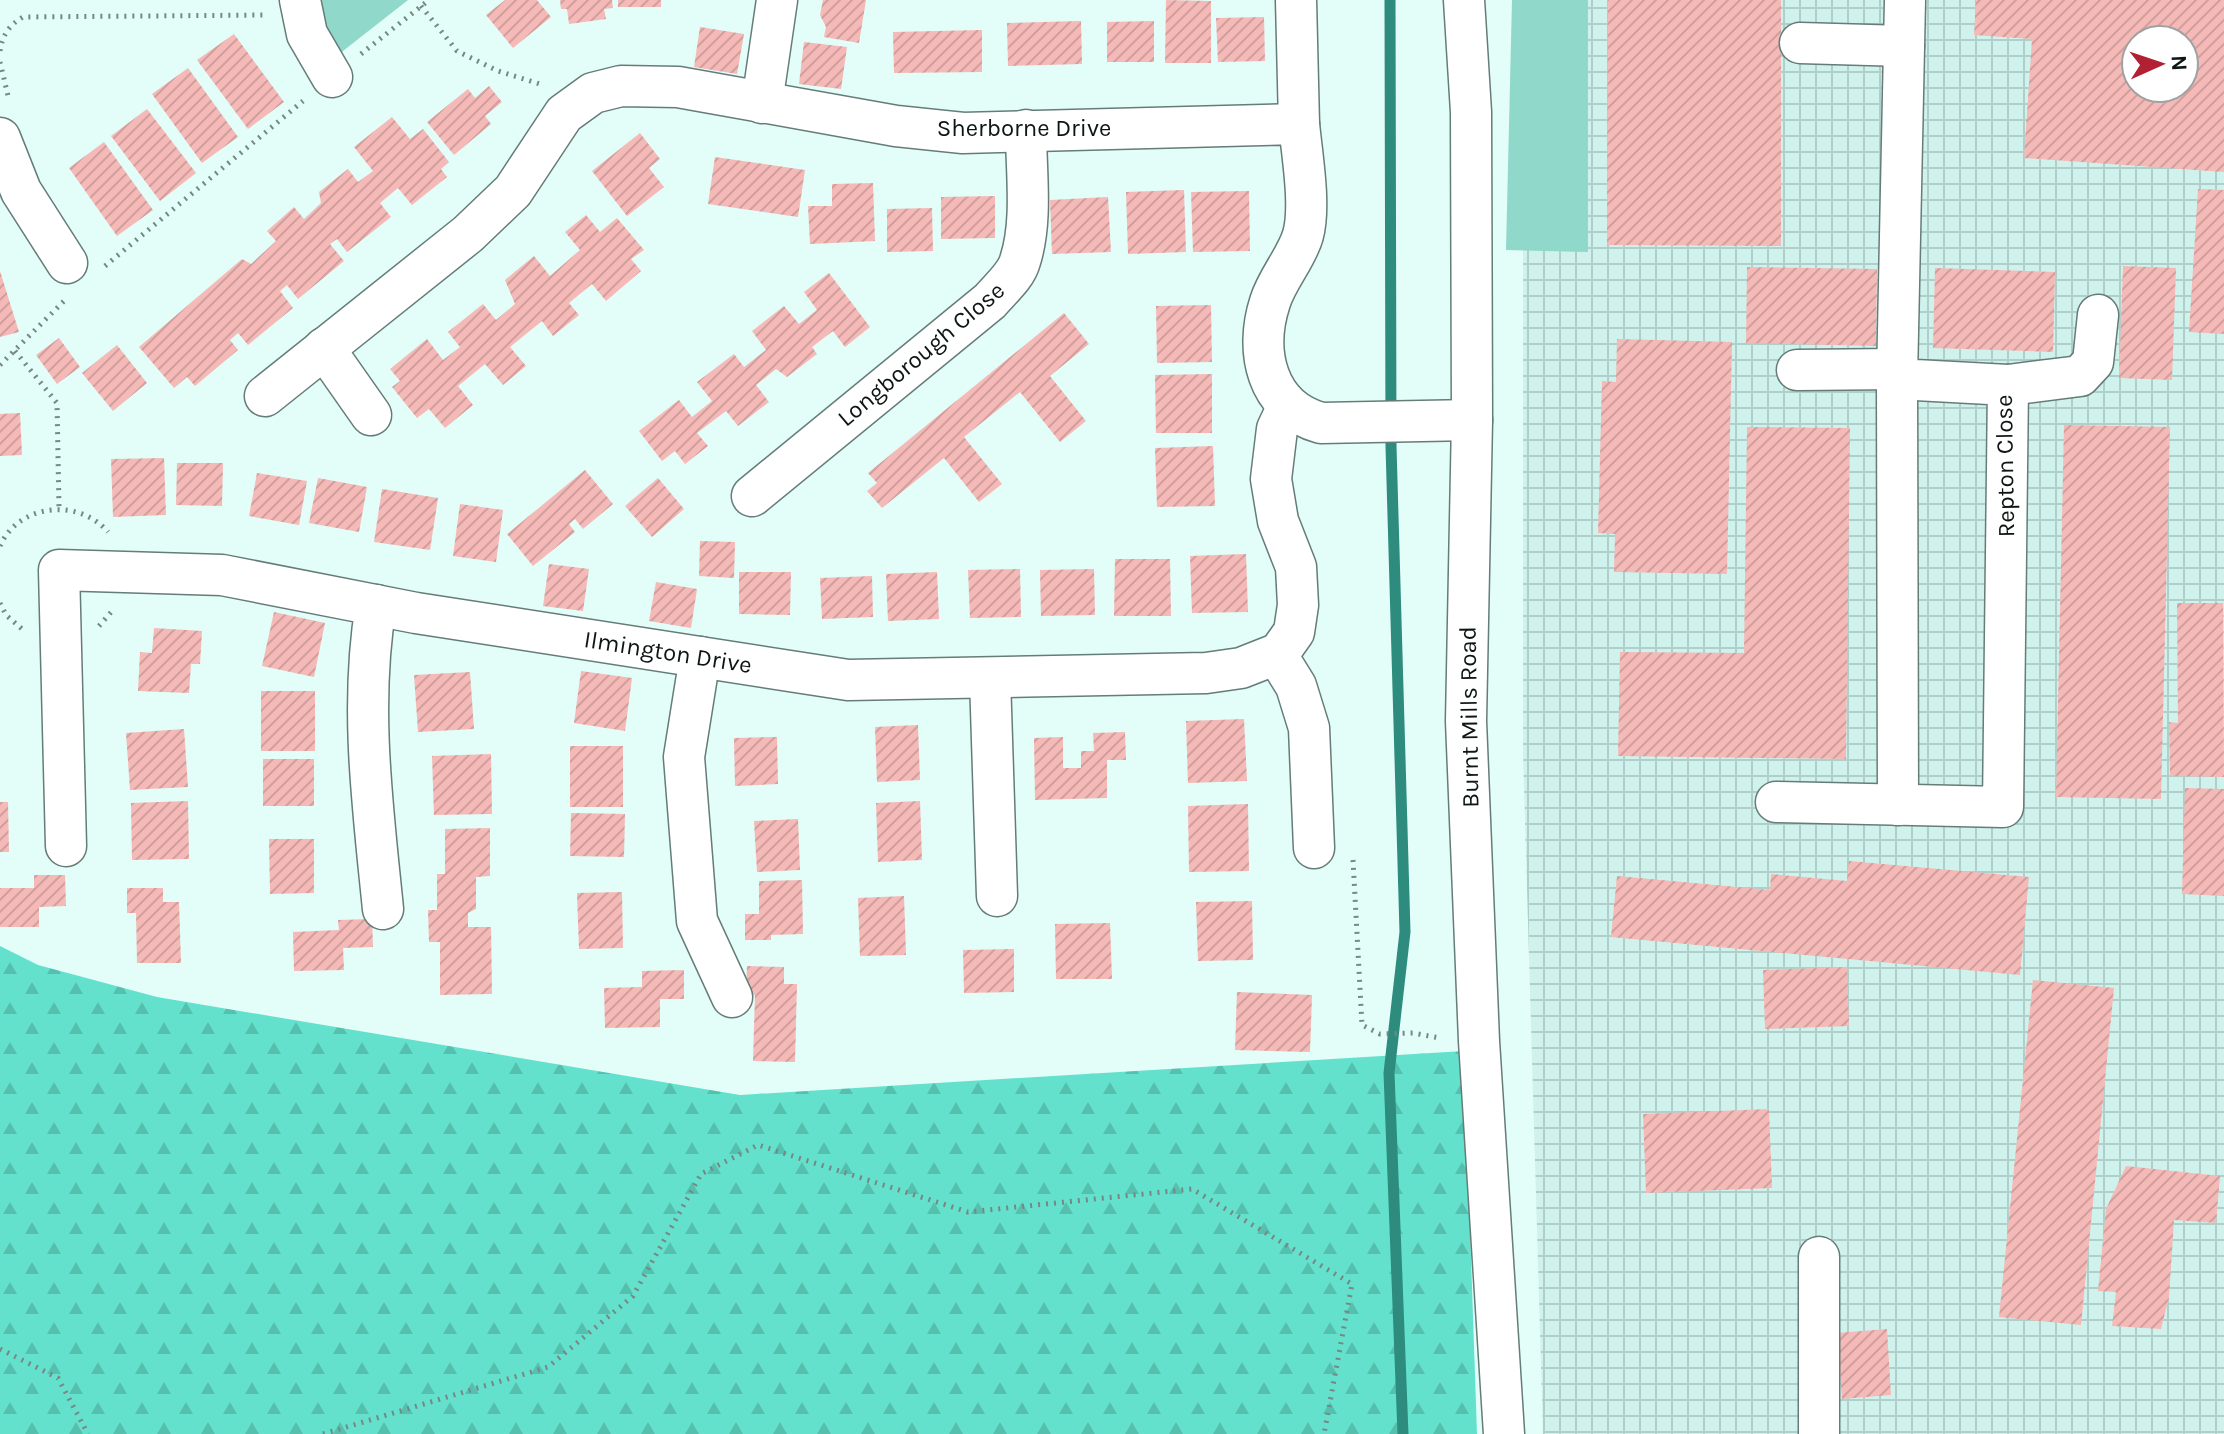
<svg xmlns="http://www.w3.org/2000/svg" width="2224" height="1434" viewBox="0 0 2224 1434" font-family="Karla,sans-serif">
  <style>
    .industrial { fill: url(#industrial-grid); fill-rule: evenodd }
    .green { fill: #8fd8ca }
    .forest { fill: url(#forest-firs) }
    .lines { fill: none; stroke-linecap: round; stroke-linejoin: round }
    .stream { stroke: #2d8c7e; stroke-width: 11 }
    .building { fill: url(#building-hatch); fill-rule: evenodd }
    .minor-casing { stroke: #657c78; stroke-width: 43 }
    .path { stroke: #768884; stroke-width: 5; stroke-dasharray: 2 6; stroke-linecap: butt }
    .minor { stroke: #fff; stroke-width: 40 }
    .labels { text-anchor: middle; stroke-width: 8; stroke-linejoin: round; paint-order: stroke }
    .street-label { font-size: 24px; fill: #0d1614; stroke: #fff }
  </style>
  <defs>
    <pattern id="industrial-grid" width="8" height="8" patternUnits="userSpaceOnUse" patternTransform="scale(2)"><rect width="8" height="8" fill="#d0f2ec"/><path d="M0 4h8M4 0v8" fill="none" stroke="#b1cfca"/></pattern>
    <pattern id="forest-firs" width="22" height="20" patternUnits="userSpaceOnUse" patternTransform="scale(2)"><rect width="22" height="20" fill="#64e1cd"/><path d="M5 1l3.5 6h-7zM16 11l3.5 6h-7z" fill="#56c0af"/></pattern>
    <pattern id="building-hatch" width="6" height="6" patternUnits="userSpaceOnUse" patternTransform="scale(2)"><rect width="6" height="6" fill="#f5bab8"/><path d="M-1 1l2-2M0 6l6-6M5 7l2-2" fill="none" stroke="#d19f9d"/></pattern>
  </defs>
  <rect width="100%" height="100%" fill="#e3fdf8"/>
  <path class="industrial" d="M1542 0H2224V1434H1543L1523 752V135ZM2136 40H2184V88H2136Z"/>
  <g class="green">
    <polygon points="322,0 408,0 334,58 323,23"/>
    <polygon points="1512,0 1588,0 1588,252 1506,250"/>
  </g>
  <polygon class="forest" points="0,946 38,965 157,997 740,1095 1464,1051 1477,1434 0,1434"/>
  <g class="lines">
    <polyline class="stream" points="1390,0 1391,446 1405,932 1389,1073 1403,1434"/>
  </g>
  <g class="building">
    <polygon points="505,0 537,0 551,17 513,48 486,15"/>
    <polygon points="560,0 612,0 613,8 604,9 606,19 569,24 567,9 561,9"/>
    <rect x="618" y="0" width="43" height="7"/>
    <polygon points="823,0 866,0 859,43 824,37 826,27 820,15"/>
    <polygon points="1166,0 1211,1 1211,63 1165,63"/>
    <polygon points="1608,0 1781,0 1781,246 1607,245"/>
    <path d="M1976 0H2224V172L2024 158 2032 39 1974 35ZM2136 40H2184V88H2136Z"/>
    <polygon points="1264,17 1265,61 1218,62 1216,18"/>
    <polygon points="1081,21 1082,64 1008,66 1007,23"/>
    <polygon points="1154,21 1154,62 1107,62 1107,22"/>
    <polygon points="700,27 744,34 737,74 694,67"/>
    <polygon points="982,30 982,72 894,73 893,32"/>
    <polygon points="234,34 284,102 248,129 197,60"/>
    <polygon points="804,42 847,47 841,89 799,84"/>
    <polygon points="188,68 238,137 202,163 152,94"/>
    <polygon points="489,86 502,102 485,116 491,124 454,155 427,122 468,89 475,98"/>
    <polygon points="147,109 196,173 160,201 111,136"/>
    <polygon points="392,117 410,139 423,129 449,162 441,169 447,177 412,205 398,188 380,203 391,217 347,252 337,239 330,244 344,261 298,299 287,285 280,291 293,308 248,345 238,333 230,340 238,350 195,386 187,377 174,388 139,347 242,259 251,264 276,241 267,231 294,207 304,219 321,203 319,192 348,169 358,182 373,171 354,147"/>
    <polygon points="640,133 660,159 649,168 664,187 627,216 592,171"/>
    <polygon points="104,142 153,210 117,236 69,168"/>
    <polygon points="715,157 805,170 798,217 708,204"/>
    <polygon points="873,183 875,241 810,244 808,206 832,206 832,184"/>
    <polygon points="2198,189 2224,190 2224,334 2189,332"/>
    <polygon points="1184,190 1186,252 1128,254 1126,192"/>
    <polygon points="1249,191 1250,251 1193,252 1191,192"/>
    <polygon points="995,196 995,238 941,239 941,197"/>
    <polygon points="1108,197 1111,252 1052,254 1050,200"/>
    <polygon points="932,208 933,251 887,252 887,209"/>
    <polygon points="586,215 600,232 617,218 644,250 631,259 641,271 606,301 592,284 569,303 579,315 553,336 542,321 510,347 526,366 503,385 485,364 458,386 473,405 445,428 429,409 417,418 392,387 400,381 390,369 427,339 443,360 460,347 448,332 483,304 496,320 515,304 505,280 534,256 550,276 580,250 565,232"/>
    <polygon points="2123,266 2176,268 2172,380 2119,378"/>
    <polygon points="1747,267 1877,269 1876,346 1746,343"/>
    <polygon points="1935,268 2055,272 2053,352 1933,348"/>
    <polygon points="0,271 19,332 0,337"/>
    <polygon points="829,273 870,327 845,347 833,331 812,347 817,354 787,377 776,369 756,385 769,402 738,426 726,411 697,433 708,446 685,464 675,451 662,461 639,431 679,400 692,417 712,401 697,382 734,354 744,367 766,350 752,331 784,306 799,324 817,310 804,292"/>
    <polygon points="1211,305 1212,362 1157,363 1156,306"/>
    <polygon points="1064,313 1089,344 1050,376 1086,421 1060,442 1020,392 964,437 1002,484 979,502 944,458 882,508 867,491 877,483 868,473"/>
    <polygon points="59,338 80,367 57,384 36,355"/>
    <polygon points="1617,339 1732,342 1727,574 1614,572 1615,534 1598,533 1602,381 1616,382"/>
    <polygon points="117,345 147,383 113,411 82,373"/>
    <polygon points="1212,374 1212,433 1156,433 1155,375"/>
    <polygon points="20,413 22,455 0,456 0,414"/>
    <polygon points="2064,425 2170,427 2161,799 2056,797"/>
    <polygon points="1747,427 1850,428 1846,759 1618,756 1620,652 1744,653"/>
    <polygon points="1213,446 1215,506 1157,507 1155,448"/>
    <polygon points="164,458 166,515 113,517 111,459"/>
    <polygon points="177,463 223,463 222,506 176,505"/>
    <polygon points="585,470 613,504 583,529 575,519 569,524 575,532 533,566 507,534"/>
    <polygon points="257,473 307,481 299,525 249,516"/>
    <polygon points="318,478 367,487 359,532 309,523"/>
    <polygon points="658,478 684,509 652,537 625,506"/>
    <polygon points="382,489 438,498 430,550 374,542"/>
    <polygon points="460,504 503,510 496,562 453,556"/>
    <polygon points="700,541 735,542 734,578 699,576"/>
    <polygon points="1246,554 1248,612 1192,613 1190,556"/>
    <polygon points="1115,559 1170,559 1171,616 1114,616"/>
    <polygon points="549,564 589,569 583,611 543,606"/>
    <polygon points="1020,569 1021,617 970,618 968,570"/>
    <polygon points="1094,569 1095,615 1041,616 1040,570"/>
    <polygon points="739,572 791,572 790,615 739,614"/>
    <polygon points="937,572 939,619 888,621 886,574"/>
    <polygon points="872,576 873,617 822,619 820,578"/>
    <polygon points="656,582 697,589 691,628 649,621"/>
    <polygon points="2177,603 2223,603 2224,777 2170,776 2169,722 2178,723"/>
    <polygon points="274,612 325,623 314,677 262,666"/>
    <polygon points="154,628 202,631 200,664 191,664 189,693 138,691 140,652 152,653"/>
    <polygon points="581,671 632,678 625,731 574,723"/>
    <polygon points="470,672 474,729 418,732 414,675"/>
    <rect x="261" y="691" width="54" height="60"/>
    <polygon points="1244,719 1247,781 1188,783 1186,721"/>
    <polygon points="918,725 920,780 877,782 875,727"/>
    <polygon points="184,729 188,787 130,790 126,733"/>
    <polygon points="1125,732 1126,760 1107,760 1107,798 1035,800 1034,738 1063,737 1063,768 1081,768 1081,751 1094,751 1093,733"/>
    <polygon points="777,737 778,784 735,786 734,738"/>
    <rect x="570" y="746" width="53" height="61"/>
    <polygon points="491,754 492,814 434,815 432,756"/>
    <rect x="263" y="759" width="51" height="47"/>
    <polygon points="2185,788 2224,789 2224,896 2182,894"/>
    <polygon points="188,801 189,859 132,860 131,803"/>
    <polygon points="920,801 922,860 878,862 876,803"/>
    <polygon points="0,802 8,802 9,852 0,852"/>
    <polygon points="1248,804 1249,871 1189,872 1188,806"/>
    <polygon points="571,813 625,814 624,857 570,856"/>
    <polygon points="798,819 800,870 757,872 754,821"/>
    <polygon points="490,828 490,876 476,877 476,909 468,913 468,927 491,927 492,994 440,995 440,942 429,942 428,910 437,910 437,874 445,874 445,829"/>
    <polygon points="269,839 314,839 314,893 270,894"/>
    <polygon points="1849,861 2029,877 2020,975 1611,937 1617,876 1770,890 1771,874 1847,881"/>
    <polygon points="34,875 65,875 66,906 39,907 39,927 0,927 0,888 34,888"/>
    <polygon points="802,880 803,934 771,935 771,940 745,940 745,914 759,914 759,881"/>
    <polygon points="127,888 163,888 163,902 179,902 181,963 137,963 136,913 127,913"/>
    <polygon points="622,892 623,948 579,949 577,893"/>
    <polygon points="904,896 906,955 860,956 858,898"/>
    <polygon points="1252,901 1253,960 1198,961 1196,902"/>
    <polygon points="372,919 373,947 343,948 344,970 294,971 293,932 339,930 338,920"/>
    <polygon points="1110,923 1112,979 1056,979 1055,924"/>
    <polygon points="1014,949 1014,992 964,993 963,950"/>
    <polygon points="747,966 784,967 784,984 797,984 795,1062 753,1061 755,995 746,995"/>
    <polygon points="1847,967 1849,1026 1765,1029 1763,970"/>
    <polygon points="684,970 684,999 660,999 660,1027 605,1028 604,988 642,987 642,971"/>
    <polygon points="2033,980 2114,988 2081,1325 1999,1317"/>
    <polygon points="1237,992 1312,995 1310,1052 1235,1050"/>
    <polygon points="1769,1109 1772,1188 1646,1193 1643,1114"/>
    <polygon points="2126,1166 2220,1176 2216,1223 2174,1220 2169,1297 2161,1329 2112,1326 2116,1292 2098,1291 2106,1209"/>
    <polygon points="1887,1329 1891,1395 1842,1399 1837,1333"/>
  </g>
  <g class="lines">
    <defs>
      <g id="minor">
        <polyline points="300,0 307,34 332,77"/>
        <polyline points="1296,0 1299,124"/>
        <polyline points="1464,0 1471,112 1472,420 1466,721 1479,1041 1504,1434"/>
        <polyline points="1800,43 1904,46"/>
        <polyline points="762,103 777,0"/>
        <polyline points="0,138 21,191 67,263"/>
        <polyline points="324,348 371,415"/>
        <polyline points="1797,370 1897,369"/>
        <polyline points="1897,379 1898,805"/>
        <polyline points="2008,385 2080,376 2093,362 2098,315"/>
        <path d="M265 396 468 234 513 191 564 114 593 93 621 86 678 87 896 126 963 133 1299 124C1302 155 1311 206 1303 235 1297 257 1277 279 1270 302 1254 351 1266 408 1321 423L1472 420"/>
        <path d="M752 496 990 301C1000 289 1016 276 1020 261 1033 221 1026 172 1026 130"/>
        <path d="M376 605C359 706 373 809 383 909"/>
        <polyline points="1279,653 1283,665 1296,686 1309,728 1314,848"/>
        <polyline points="700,657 684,757 697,921 732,997"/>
        <polyline points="990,678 997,896"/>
        <polyline points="1776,802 2003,807 2008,385 1897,379 1905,0"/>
        <polyline points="66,846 59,570 222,575 416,613 848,680 1206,673 1241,668 1279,653 1294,632 1298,605 1296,567 1278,521 1271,479 1277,429 1288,406"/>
        <polyline points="1819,1257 1819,1434"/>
      </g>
    </defs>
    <use href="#minor" class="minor-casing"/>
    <g class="path">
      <polyline points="421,6 457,51 498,71 540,84"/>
      <path d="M0 51C2 36 9 25 23 17L266 15"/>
      <polyline points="361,54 429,0"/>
      <polyline points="0,62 9,100"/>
      <polyline points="105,266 303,101"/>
      <polyline points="15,351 57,403 59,509"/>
      <polyline points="0,365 64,301"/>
      <path d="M0 546C19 503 79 498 108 532"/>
      <polyline points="0,603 6,615 22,629"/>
      <polyline points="99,626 113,610"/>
      <polyline points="1353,860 1362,1025 1380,1034 1413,1033 1440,1038"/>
      <polyline points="0,1349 58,1378 88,1434"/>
      <polyline points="323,1434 548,1367 633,1296 701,1174 758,1145 968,1212 1192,1189 1352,1284 1324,1434"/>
    </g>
    <use href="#minor" class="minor"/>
  </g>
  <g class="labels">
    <g class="street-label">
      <text x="1024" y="136">Sherborne Drive</text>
      <text transform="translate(921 354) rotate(-40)" y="8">Longborough Close</text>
      <text transform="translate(2005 466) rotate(-91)" y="8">Repton Close</text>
      <text transform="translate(668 652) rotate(9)" y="8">Ilmington Drive</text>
      <text transform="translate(1469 717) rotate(-91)" y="8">Burnt Mills Road</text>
    </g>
  </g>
  <g transform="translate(2160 64) rotate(87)"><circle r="38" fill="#ffffff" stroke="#9ea2a1" stroke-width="2"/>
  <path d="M0-6L14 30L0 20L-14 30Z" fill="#b22034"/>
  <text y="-12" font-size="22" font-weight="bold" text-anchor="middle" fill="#0d1614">N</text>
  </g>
</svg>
